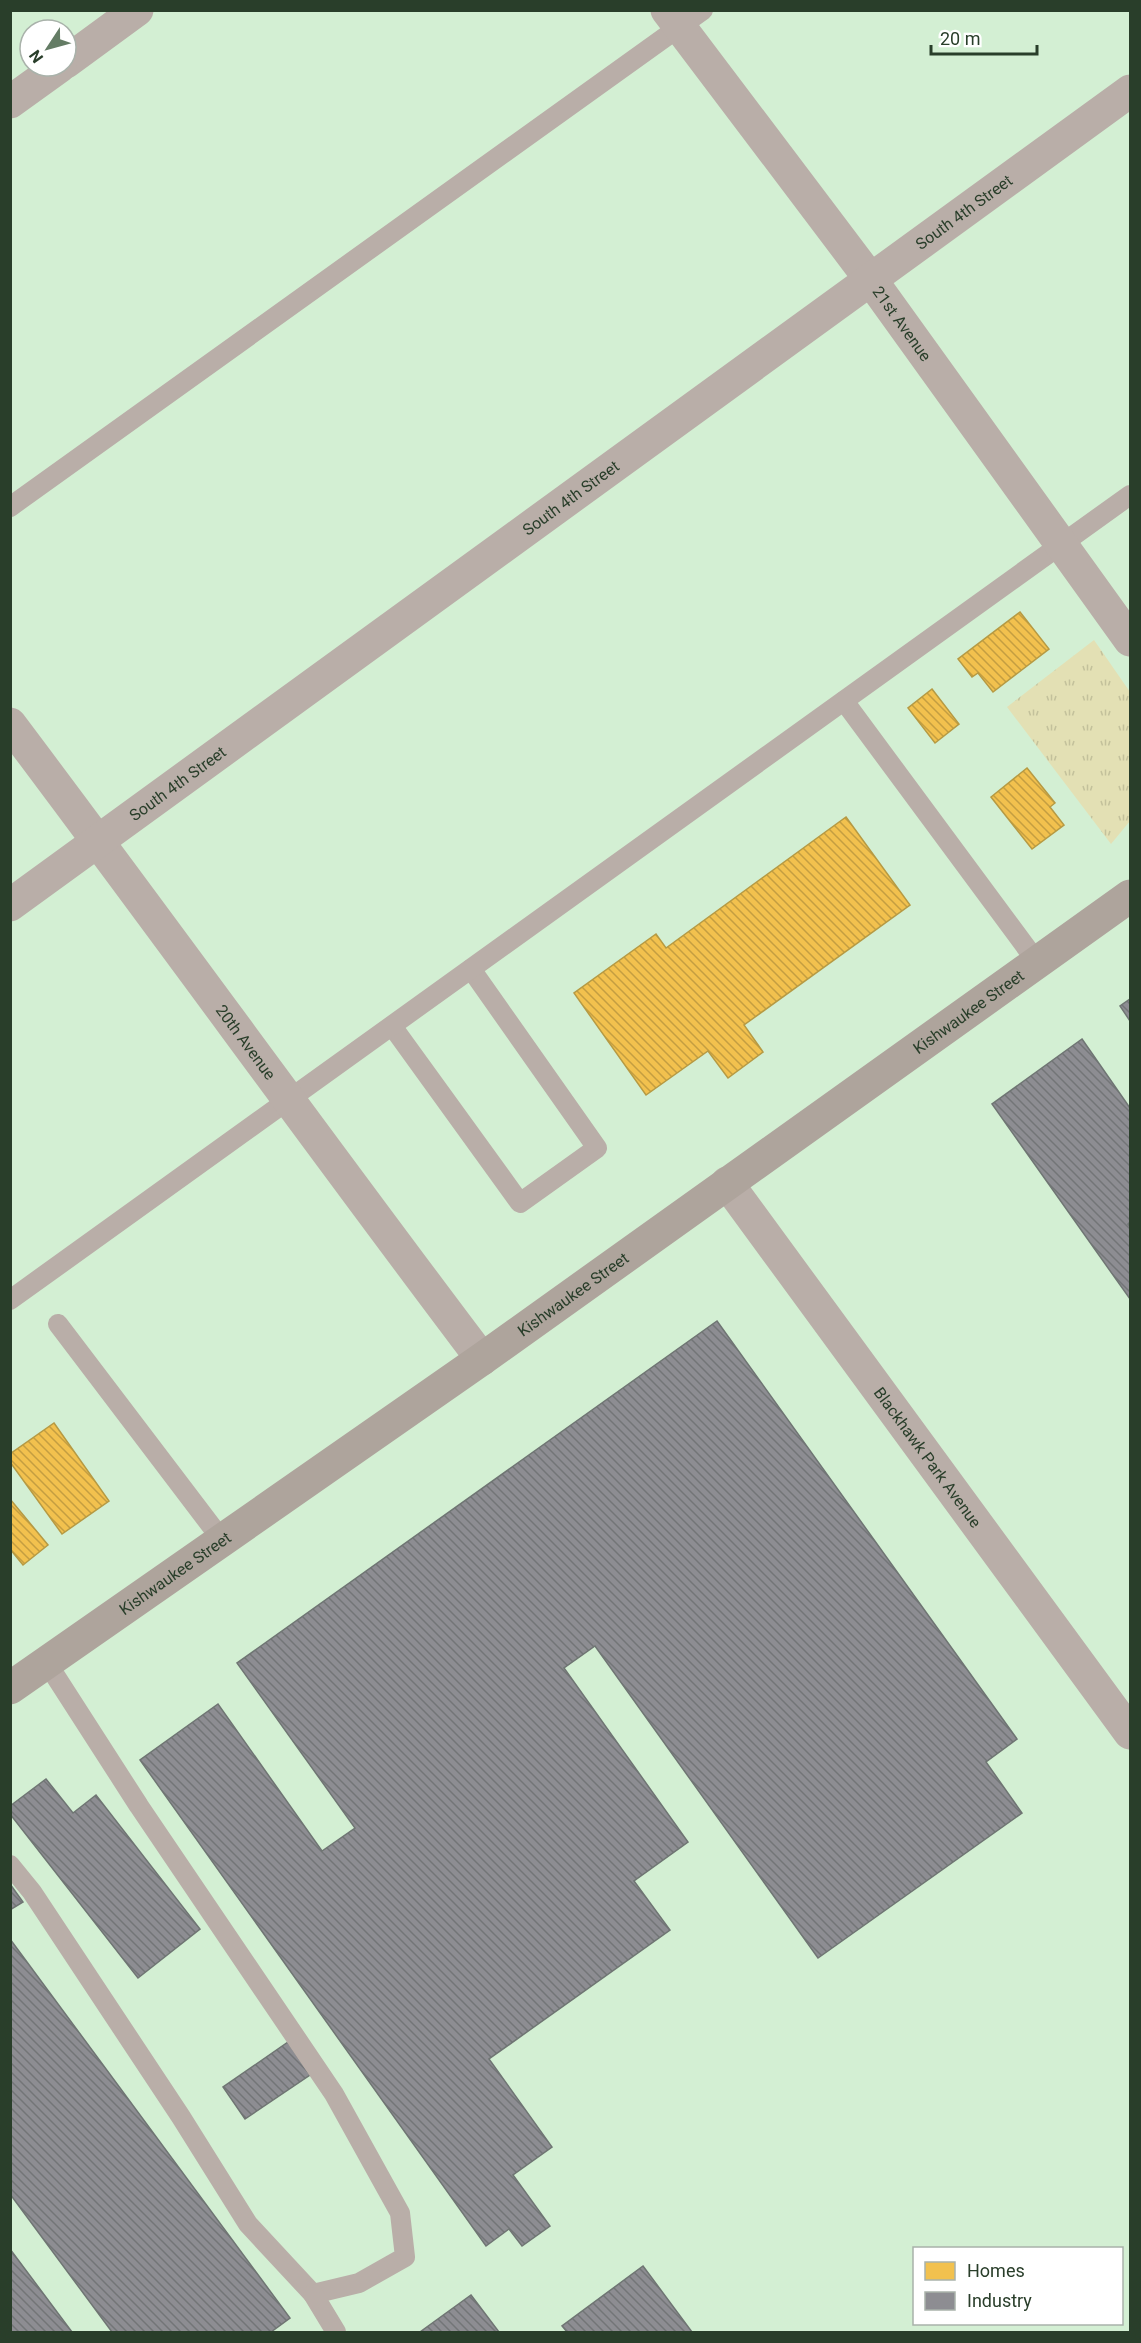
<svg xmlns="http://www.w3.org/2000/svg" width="1141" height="2343" viewBox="0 0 1141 2343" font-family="Roboto,sans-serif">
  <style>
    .grass { fill: url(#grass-tufts) }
    .homes { fill: url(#homes-back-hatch); stroke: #b69a43; stroke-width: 1.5 }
    .industry { fill: url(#industry-back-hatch); stroke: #6f7573; stroke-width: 1.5 }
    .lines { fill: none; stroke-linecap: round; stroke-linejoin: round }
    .lane { stroke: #b9aea8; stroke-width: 20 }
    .street { stroke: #b9aea8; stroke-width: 33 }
    .primary { stroke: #aea49c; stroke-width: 33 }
    .labels { text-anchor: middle; stroke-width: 6; stroke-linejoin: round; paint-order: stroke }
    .street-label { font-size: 16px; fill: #293e2a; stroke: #fff }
  </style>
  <defs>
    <pattern id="grass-tufts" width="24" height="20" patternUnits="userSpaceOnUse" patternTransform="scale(1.5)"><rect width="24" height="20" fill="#e3e0b4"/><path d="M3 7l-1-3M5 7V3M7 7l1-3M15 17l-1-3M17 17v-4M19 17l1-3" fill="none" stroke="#c3c19b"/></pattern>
    <pattern id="homes-back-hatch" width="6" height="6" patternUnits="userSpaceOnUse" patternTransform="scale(1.5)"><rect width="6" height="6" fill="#f2c14e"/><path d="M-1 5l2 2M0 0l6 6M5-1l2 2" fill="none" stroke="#c49e41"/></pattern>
    <pattern id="industry-back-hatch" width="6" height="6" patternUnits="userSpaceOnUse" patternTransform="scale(1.5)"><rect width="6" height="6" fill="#8d8d92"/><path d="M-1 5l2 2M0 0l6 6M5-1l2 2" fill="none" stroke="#737577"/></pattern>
  </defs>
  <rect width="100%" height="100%" fill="#d3efd3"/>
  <polygon class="grass" points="1094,640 1130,692 1130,821 1111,844 1007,707"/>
  <g class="homes">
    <polygon points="1020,612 1049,649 993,692 978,673 972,677 958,659"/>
    <polygon points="932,689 959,724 935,743 908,708"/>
    <polygon points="1027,768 1055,803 1050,807 1064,825 1032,849 991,797"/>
    <polygon points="846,817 910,905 744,1025 763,1052 728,1078 708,1051 646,1095 574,993 656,934 666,948"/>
    <polygon points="54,1423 109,1501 62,1534 10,1462 10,1454"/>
    <polygon points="10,1499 48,1545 23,1565 10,1549"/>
  </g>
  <g class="industry">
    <polygon points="1130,999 1130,1021 1120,1006"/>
    <polygon points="1082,1039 1130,1108 1130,1222 1128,1224 1130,1227 1130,1299 992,1104"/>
    <polygon points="717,1321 1017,1739 986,1762 1022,1813 818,1958 595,1646 564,1668 688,1842 634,1881 670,1930 489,2059 552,2147 513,2175 550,2226 522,2246 509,2229 486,2246 140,1760 218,1704 322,1851 355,1828 237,1663"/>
    <polygon points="46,1779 73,1813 96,1795 200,1929 138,1978 10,1814 10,1806"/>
    <polygon points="10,1884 23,1902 10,1910"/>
    <polygon points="10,1939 290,2318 271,2332 112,2332 10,2194"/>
    <polygon points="288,2042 310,2075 245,2119 223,2087"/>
    <polygon points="10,2249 72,2332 10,2332"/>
    <polygon points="643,2266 692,2332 567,2332 562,2326"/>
    <polygon points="471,2295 499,2332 420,2332"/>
  </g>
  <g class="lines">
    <g class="lane">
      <polyline points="10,507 703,10"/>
      <polyline points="844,701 1037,962"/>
      <polyline points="392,1026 520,1203 597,1148 471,969"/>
      <polyline points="10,1300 1130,495"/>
      <polyline points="58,1324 222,1540"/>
      <polyline points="10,1865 32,1892 181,2117 248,2224 313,2294 359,2283 405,2257 400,2213 334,2094 139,1806 47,1663"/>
      <polyline points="313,2294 336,2332"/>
    </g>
    <g class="street">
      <path id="s1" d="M667 10 871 280 1130 640"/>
      <polyline points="66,62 137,10"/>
      <polyline points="10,102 60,66"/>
      <path id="s2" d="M10 724C169 935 323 1149 482 1359"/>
      <path id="s3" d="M10 905 1130 91"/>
      <path id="s4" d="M727 1183 1130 1733"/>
    </g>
    <path class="primary" id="s5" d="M10 1688 482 1359 1130 896"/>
  </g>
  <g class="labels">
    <g class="street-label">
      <text dy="6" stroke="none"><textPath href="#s3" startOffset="1179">South 4th Street</textPath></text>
      <text dy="6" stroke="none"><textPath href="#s1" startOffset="392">21st Avenue</textPath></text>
      <text dy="6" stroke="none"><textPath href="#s3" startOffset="693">South 4th Street</textPath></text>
      <text dy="6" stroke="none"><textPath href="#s3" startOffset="207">South 4th Street</textPath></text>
      <text dy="6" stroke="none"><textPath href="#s5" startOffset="1173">Kishwaukee Street</textPath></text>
      <text dy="6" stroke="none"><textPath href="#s2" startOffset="396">20th Avenue</textPath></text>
      <text dy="6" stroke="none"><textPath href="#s5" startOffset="687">Kishwaukee Street</textPath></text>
      <text dy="6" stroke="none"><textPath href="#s4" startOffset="340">Blackhawk Park Avenue</textPath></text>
      <text dy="6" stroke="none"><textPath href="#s5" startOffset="201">Kishwaukee Street</textPath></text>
    </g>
  </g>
  <rect width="1141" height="2343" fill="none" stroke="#293e2a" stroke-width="24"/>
  <rect x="913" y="2247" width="210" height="78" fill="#ffffff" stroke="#a9b2aa" stroke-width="1.5"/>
  <rect x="925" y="2262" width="30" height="18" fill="#f2c14e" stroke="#a9b2aa" stroke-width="1.5"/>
  <text x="967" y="2277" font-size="18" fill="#293e2a">Homes</text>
  <rect x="925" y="2292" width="30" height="18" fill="#8d8d92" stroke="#a9b2aa" stroke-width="1.5"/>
  <text x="967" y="2307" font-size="18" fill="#293e2a">Industry</text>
  <g transform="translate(48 48) rotate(234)"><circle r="28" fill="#ffffff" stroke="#a9b2aa" stroke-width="1.5"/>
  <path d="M0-4.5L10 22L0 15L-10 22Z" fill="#647c65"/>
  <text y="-9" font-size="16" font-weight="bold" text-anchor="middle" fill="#293e2a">N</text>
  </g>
  <path d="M931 45v9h106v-9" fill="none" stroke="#293e2a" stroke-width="3"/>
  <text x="940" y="45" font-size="18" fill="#293e2a" stroke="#ffffff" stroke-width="4.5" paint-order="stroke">20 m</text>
</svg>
